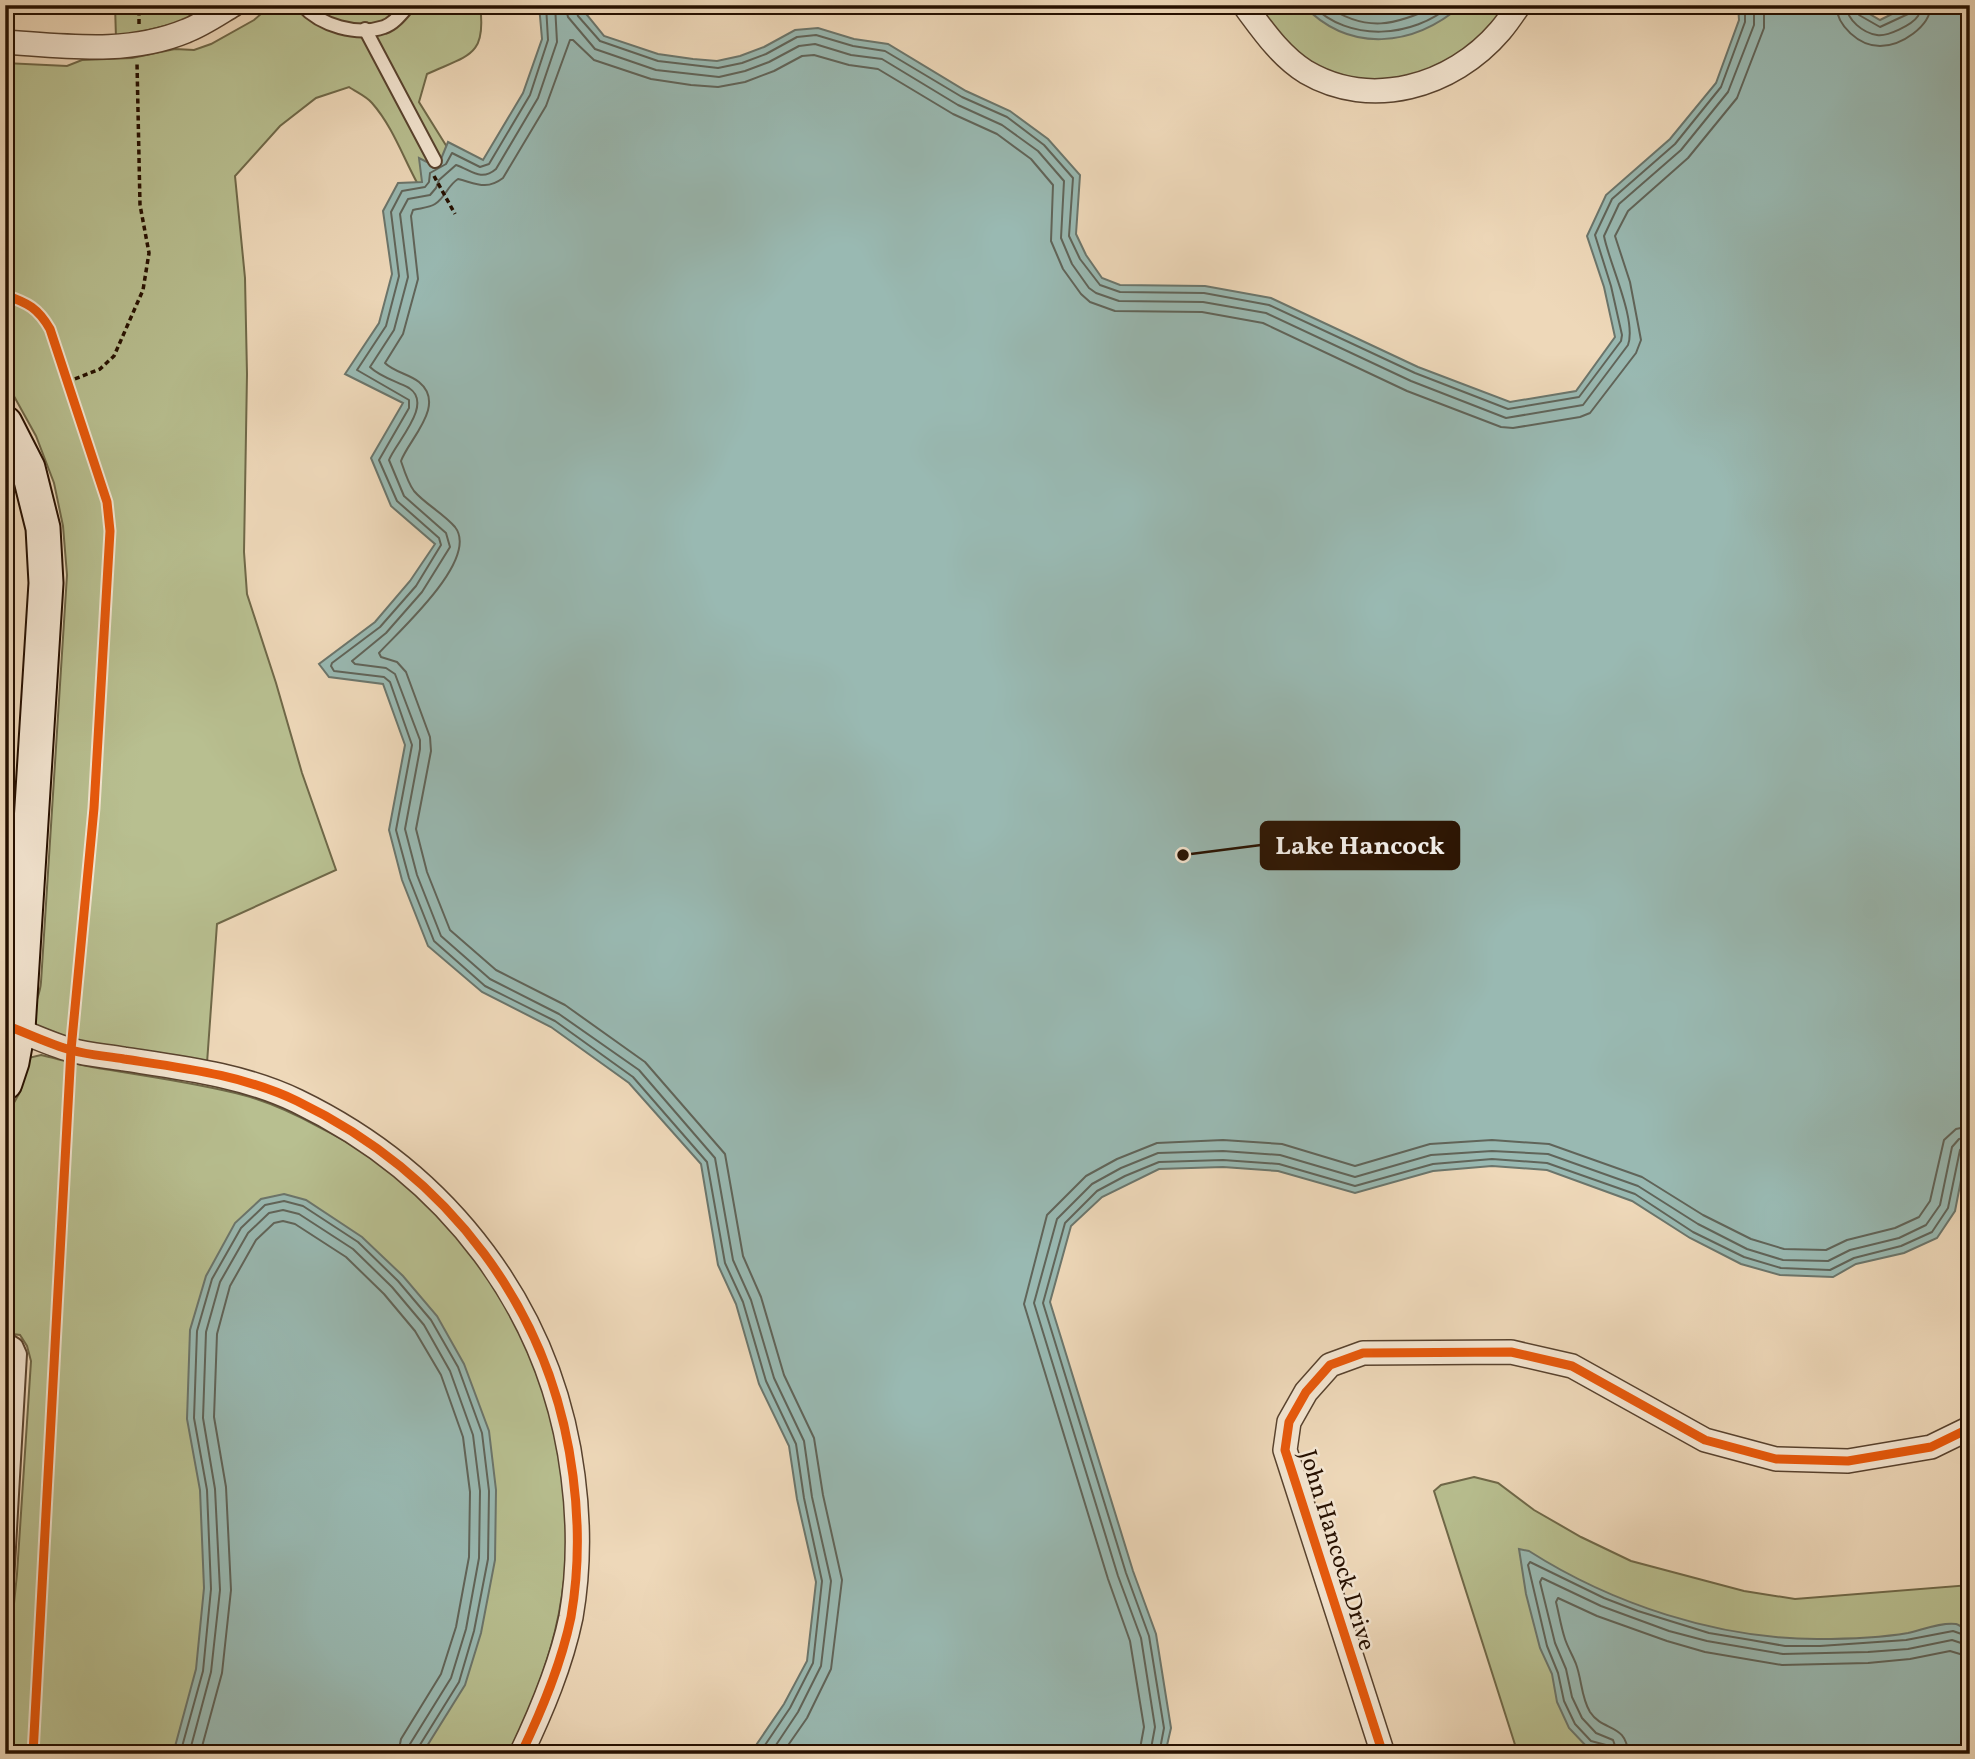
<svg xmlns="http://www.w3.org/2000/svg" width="1975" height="1759" viewBox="0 0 1975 1759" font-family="Vollkorn,serif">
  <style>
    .green { fill: #b8bf90; stroke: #6f6848; stroke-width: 2 }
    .water { fill: #99b9b2; stroke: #6b756b; stroke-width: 2 }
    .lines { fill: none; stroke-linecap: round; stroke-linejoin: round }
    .shore { stroke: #606459; stroke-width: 2 }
    .lane-casing { stroke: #58422e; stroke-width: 16 }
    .street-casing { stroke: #58422e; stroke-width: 26 }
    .secondary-casing { stroke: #261000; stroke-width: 37 }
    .path { stroke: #261000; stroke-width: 3.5; stroke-dasharray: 5 3.5; stroke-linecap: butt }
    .lane { stroke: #f4e6d2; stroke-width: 12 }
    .street { stroke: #f4e6d2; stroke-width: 23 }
    .secondary { stroke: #f4e6d2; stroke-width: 33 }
    .cycleway-casing { stroke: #f4e6d2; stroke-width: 13 }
    .cycleway { stroke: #e8590c; stroke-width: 9 }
    .labels { text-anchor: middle; stroke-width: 5; stroke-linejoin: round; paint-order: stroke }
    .street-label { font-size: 24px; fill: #261000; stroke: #f4e6d2 }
    .leader { fill: none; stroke: #261000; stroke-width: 2.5 }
    .callout-dot { fill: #261000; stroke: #f4e6d2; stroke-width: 2.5 }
    .callout { fill: #261000; stroke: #261000; stroke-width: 2.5 }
    .callout-label { font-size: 26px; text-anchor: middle; font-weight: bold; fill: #fff }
  </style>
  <rect width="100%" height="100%" fill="#eed8b9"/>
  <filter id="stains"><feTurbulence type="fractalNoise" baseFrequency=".00286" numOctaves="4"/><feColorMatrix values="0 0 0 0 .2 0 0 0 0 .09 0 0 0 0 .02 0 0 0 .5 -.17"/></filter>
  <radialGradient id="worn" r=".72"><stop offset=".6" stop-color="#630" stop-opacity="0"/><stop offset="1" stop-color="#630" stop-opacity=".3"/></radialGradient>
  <g class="green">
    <polygon points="115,5 204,5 194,11 185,21 116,38"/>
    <path d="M265 5H480C487 57 468 55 427 74L419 102 457 163 424 195C406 166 395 129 372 103 366 96 356 92 349 87L316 98 280 126 235 176 245 278 247 374 244 552 247 594 276 683 302 773 336 870 217 924 207 1063 87 1044 36 1026C28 1008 40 1001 41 982L67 575 63 526 54 483 36 436 5 380V63L67 66 82 60 132 58 175 49 194 50 211 44 254 20 261 14Z"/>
    <polygon points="1253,5 1508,5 1467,51 1433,71 1383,84 1319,70 1290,51"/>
    <path d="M5 516C20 577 9 644 5 707Z"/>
    <path d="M41 1055C58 1059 75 1064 92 1067 143 1076 193 1082 243 1095 269 1102 297 1115 321 1128 383 1159 447 1214 487 1272 494 1284 500 1297 507 1309 554 1396 577 1496 562 1595 554 1651 534 1703 508 1754H5V1692L17 1574 31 1361 27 1346 20 1335 5 1333V1119L21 1090 20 1079 28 1058Z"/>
    <polygon points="1474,1477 1498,1483 1534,1510 1581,1537 1631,1561 1744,1591 1795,1599 1970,1585 1970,1754 1518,1754 1434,1491 1441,1485"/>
  </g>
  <g class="water">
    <polygon points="539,5 579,5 604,36 658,54 693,59 717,61 740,56 764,47 795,30 818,28 854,39 888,44 966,91 1010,111 1048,139 1080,175 1076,234 1086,255 1102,278 1120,285 1205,286 1271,298 1418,367 1510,402 1576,391 1615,337 1604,287 1587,236 1606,195 1670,139 1716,83 1739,20 1738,5 1861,5 1863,10 1880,20 1910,5 1970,5 1970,1134 1955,1211 1937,1238 1904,1253 1856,1264 1833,1277 1780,1275 1741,1264 1690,1238 1632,1201 1547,1170 1492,1166 1433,1171 1355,1193 1278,1171 1223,1167 1159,1169 1102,1197 1071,1226 1050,1302 1133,1571 1156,1634 1171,1728 1165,1754 750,1754 784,1704 807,1661 816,1582 797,1499 789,1446 759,1384 736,1304 718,1265 701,1164 629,1083 551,1027 482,992 428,946 402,880 389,830 405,745 383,684 329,677 319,664 375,622 410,581 435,544 391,506 371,458 403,403 345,374 379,323 392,274 383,211 398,183 422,182 419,158 433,165 441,159 448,142 483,160 523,93 542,39"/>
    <path d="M1303 5H1462C1413 47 1350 54 1303 5Z"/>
    <polygon points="284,1194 306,1200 362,1237 403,1276 437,1316 464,1364 489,1431 496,1490 495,1560 481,1633 465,1685 422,1754 173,1754 196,1669 204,1588 200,1490 187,1419 190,1330 206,1276 235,1223 261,1199"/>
    <path d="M1519 1549 1529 1551C1612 1604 1718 1639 1817 1639 1847 1639 1879 1638 1908 1633 1922 1630 1941 1622 1956 1624 1960 1625 1966 1630 1970 1632V1754H1631L1588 1748 1569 1728 1557 1702 1552 1674 1540 1648 1526 1594Z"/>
  </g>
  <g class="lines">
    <g class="shore">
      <polyline points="546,5 548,40 530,95 489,164 480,167 452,153 446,164 430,173 429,182 425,187 402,191 391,212 399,276 386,326 357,370 409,400 409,408 379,460 397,501 439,538 441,545 416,586 380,627 332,663 331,666 334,671 384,677 390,682 412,745 396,830 409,878 434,941 485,986 555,1021 633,1077 707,1162 725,1263 743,1302 766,1381 796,1444 804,1498 822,1581 813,1663 790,1708 759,1754"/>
      <path d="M555 5 557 42 538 98 496 169C481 182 471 170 456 165L439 180 436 188 430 195 408 199 400 214 408 277 394 330 370 367C380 377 396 381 409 388 434 404 396 442 389 460L404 496 446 533 450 547 422 592 386 633 352 661 355 664 386 668 395 674 420 740V749L405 829 417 875 441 936 490 979 559 1014 639 1070 715 1158 733 1260 751 1300 774 1378 804 1441 812 1497 831 1581 821 1666 798 1712 770 1754"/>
      <path d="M565 5 568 17 595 49 656 70 719 77 745 71 769 62 799 46 815 44 851 55 882 59 958 105 1002 125 1038 151 1064 181 1061 238 1072 264 1089 288 1096 293 1119 301 1203 302 1266 313 1411 381 1506 418 1583 405 1628 345C1637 320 1609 263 1604 236L1619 204 1681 150 1728 92 1754 25V5"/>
      <polyline points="574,5 578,16 600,41 658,61 718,68 742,63 766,54 797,37 816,35 853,46 885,51 962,97 1007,117 1044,145 1073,178 1069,236 1080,259 1100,285 1120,292 1204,293 1269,305 1415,373 1508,409 1579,397 1621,341 1622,335 1611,286 1595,235 1612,199 1675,144 1721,87 1745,22 1745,5"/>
      <path d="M1312 5C1349 43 1413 38 1451 5"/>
      <path d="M1325 5C1366 33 1395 26 1438 5"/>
      <path d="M1344 5C1365 18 1392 13 1414 5"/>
      <path d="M1836 5C1837 26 1859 46 1880 46 1901 46 1930 27 1931 5"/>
      <path d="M1846 5C1847 20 1863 33 1877 35 1887 37 1912 25 1918 16 1920 12 1920 10 1920 5"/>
      <polyline points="1855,5 1859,15 1880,27 1908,14 1911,5"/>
      <polyline points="180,1754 203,1671 211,1589 207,1490 194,1418 197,1331 212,1279 241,1228 265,1205 284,1201 303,1206 358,1242 398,1281 431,1320 458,1367 482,1433 489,1491 488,1559 474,1631 459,1682 418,1748 417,1754"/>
      <polyline points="189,1754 211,1672 220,1590 215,1489 203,1418 206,1332 220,1282 248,1233 269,1213 283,1210 299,1214 353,1249 392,1287 424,1325 450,1371 473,1435 480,1491 479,1558 466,1629 451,1678 410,1744 408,1754"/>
      <polyline points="200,1754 222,1673 231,1590 226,1487 214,1417 217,1334 230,1286 256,1240 274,1223 283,1221 295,1224 346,1257 384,1294 415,1331 441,1375 463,1437 470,1492 469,1557 456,1627 441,1674 401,1739 398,1754"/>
      <path d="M782 1754 807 1718 831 1669 842 1580 823 1495 814 1438 784 1375 761 1297 743 1256 725 1154 645 1062 565 1005 496 970 450 930 427 872 416 829 431 751 430 737 406 672 397 662 381 657 379 653C399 631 480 559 455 527 443 513 425 504 414 491 408 483 404 470 401 461 409 439 447 405 419 382 409 374 394 372 385 363L403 334 418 279 411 216 413 210C420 208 429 208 435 204 446 197 447 186 458 179 475 183 486 191 503 178L546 106 570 40H573L594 60 651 79 691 85 718 87 745 82 774 71 802 56 814 55 849 65 878 69 953 114 997 134 1031 159 1053 185 1051 241 1063 269 1081 294 1090 302 1115 311 1202 312 1263 323 1407 391 1501 427 1513 428 1580 417 1590 413 1636 353 1641 340 1630 282 1615 236 1628 211 1688 158 1737 98 1764 28V5"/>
      <polyline points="1139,1754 1144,1727 1130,1641 1108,1579 1024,1304 1047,1215 1086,1176 1117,1159 1157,1143 1223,1140 1282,1144 1355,1166 1430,1144 1492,1140 1549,1144 1642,1177 1703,1215 1751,1239 1784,1249 1826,1250 1847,1240 1895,1228 1919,1217 1930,1201 1944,1140 1956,1129 1970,1126"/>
      <polyline points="1150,1754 1155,1727 1141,1638 1118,1576 1034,1303 1057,1219 1092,1184 1121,1168 1158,1153 1223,1151 1280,1155 1355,1177 1431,1155 1492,1151 1548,1154 1638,1186 1698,1224 1747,1249 1783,1260 1828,1261 1850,1250 1899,1238 1926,1225 1940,1205 1952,1147 1959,1139 1970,1137"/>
      <polyline points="1159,1754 1164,1728 1149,1636 1126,1573 1043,1303 1065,1223 1097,1191 1125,1176 1159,1162 1223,1160 1279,1164 1355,1186 1433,1164 1492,1159 1547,1163 1635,1194 1693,1232 1744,1257 1781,1268 1830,1270 1854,1258 1901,1246 1932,1232 1948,1208 1960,1150 1964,1146 1970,1146"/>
      <polyline points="1609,1754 1606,1745 1591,1741 1575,1724 1564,1701 1558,1673 1547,1646 1528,1565 1530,1562 1604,1598 1638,1611 1709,1633 1751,1640 1785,1646 1820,1646 1906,1640 1953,1631 1970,1637"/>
      <polyline points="1618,1754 1613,1740 1596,1733 1582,1718 1572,1697 1566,1669 1555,1643 1540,1582 1542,1578 1601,1606 1669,1631 1707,1641 1783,1654 1868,1652 1908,1649 1952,1640 1970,1646"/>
      <path d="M1628 1754C1627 1723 1603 1732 1590 1712 1581 1697 1582 1680 1576 1664 1573 1656 1568 1648 1565 1639 1561 1627 1559 1614 1556 1602L1558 1598 1597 1616 1667 1641 1705 1652 1782 1665 1868 1663 1910 1659 1950 1651 1970 1657"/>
    </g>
    <defs>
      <g id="lane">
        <path d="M302 5C321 26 357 36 384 27 394 24 402 13 409 5"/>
        <polyline points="365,29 435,161"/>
        <polyline points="5,1338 16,1345 20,1354 5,1617"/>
      </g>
      <g id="street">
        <path d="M1244 5C1262 29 1280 56 1306 72 1371 110 1452 87 1500 31 1507 23 1513 14 1519 5"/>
        <path d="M5 42C66 46 128 55 186 31 202 25 218 14 233 5"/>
        <path d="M5 1025C27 1033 49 1044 71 1050 88 1055 107 1056 124 1059 183 1068 243 1075 297 1101 448 1174 552 1309 573 1476 579 1522 579 1571 571 1617 561 1665 542 1710 521 1754"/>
        <polyline points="1383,1754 1285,1450 1289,1422 1306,1392 1330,1365 1363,1353 1511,1352 1572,1366 1705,1440 1776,1459 1848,1461 1931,1447 1970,1428"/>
      </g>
      <polyline id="secondary" points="5,423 28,468 43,528 46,583 18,1029 12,1062 5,1083"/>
    </defs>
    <use href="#lane" class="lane-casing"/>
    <use href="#street" class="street-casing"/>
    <use href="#secondary" class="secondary-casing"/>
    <g class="path">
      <polyline points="139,24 139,5"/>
      <polyline points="434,176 455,214"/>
      <polyline points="67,382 100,369 114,356 143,290 149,253 140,205 137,63"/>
    </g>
    <use href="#lane" class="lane"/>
    <use href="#street" class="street"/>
    <use href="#secondary" class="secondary"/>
    <defs>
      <g id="cycleway">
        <path d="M5 295C28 303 38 308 50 329L107 502 110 531 94 808 71 1050 33 1754"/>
        <path d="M5 1025C27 1033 49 1044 71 1050 88 1055 107 1056 124 1059 183 1068 243 1075 297 1101 448 1174 552 1309 573 1476 579 1522 579 1571 571 1617 561 1665 542 1710 521 1754"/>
        <polyline points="1383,1754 1285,1450 1289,1422 1306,1392 1330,1365 1363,1353 1511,1352 1572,1366 1705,1440 1776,1459 1848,1461 1931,1447 1970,1428"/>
      </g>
    </defs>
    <use href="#cycleway" class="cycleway-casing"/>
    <use href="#cycleway" class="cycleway"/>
  </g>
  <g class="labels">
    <g class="street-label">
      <text transform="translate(1338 1550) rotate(73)" y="8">John Hancock Drive</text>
    </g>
  </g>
  <path class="leader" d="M1183 855L1261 845"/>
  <circle class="callout-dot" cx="1183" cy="855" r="7"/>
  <rect class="callout" x="1261" y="822" width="198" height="47" rx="7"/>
  <g class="callout-label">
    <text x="1360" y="854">Lake Hancock</text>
  </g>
  <rect width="1975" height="1759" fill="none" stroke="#eed8b9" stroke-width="28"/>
  <rect x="7" y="7" width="1961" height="1745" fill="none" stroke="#261000" stroke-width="3.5"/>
  <rect x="14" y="14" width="1947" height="1731" fill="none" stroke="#261000" stroke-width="2"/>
  <rect width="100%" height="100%" filter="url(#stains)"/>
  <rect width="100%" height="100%" fill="url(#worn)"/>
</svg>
